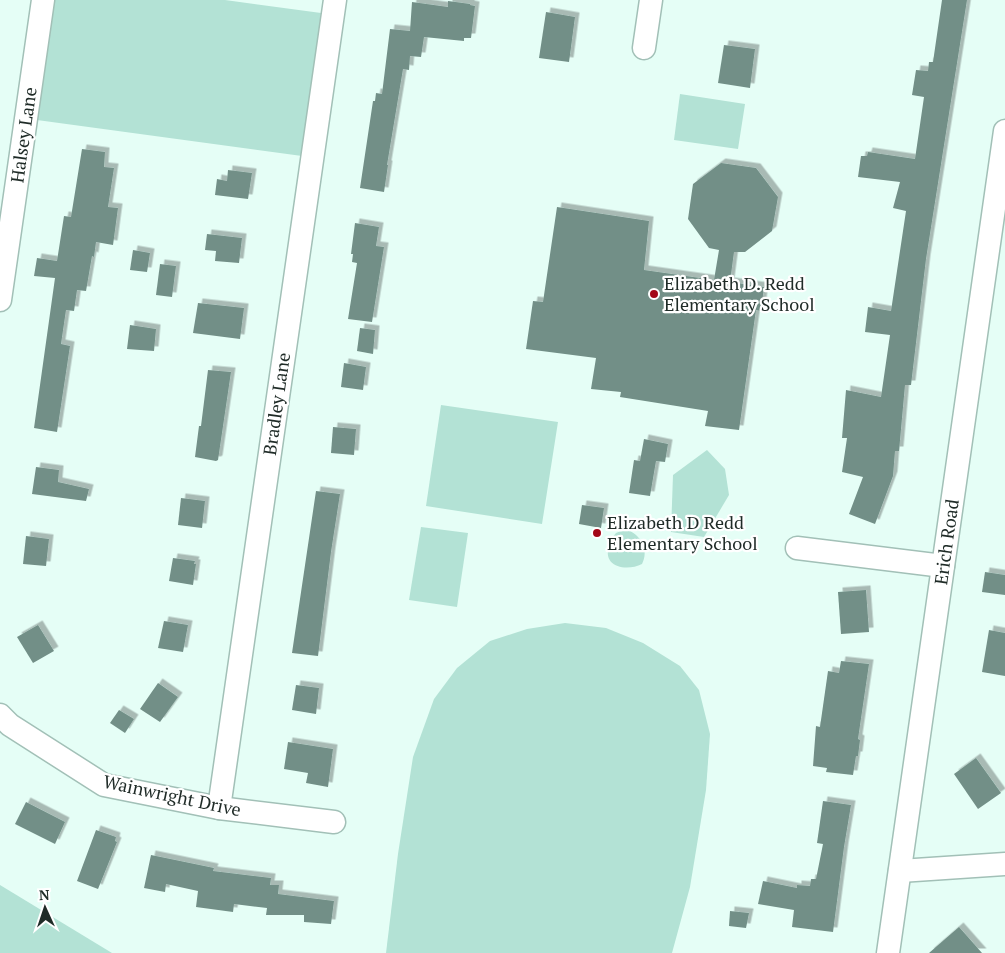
<svg xmlns="http://www.w3.org/2000/svg" width="1005" height="953" viewBox="0 0 1005 953" font-family="'PT Serif',serif">
  <style>
    .green { fill: #b3e2d5 }
    .building { fill: #728f87; filter: url(#shadow) }
    .lines { fill: none; stroke-linecap: round; stroke-linejoin: round }
    .minor-casing { stroke: #a2c0b7; stroke-width: 25 }
    .minor { stroke: #fff; stroke-width: 22 }
    .poi-dot { fill: #a30717; stroke: #fff; stroke-width: 2 }
    .labels { text-anchor: middle; stroke-width: 4.5; stroke-linejoin: round; paint-order: stroke }
    .street-label { font-size: 18px; fill: #1f2b27; stroke: #fff }
    .poi-label { font-size: 18px; fill: #1f2b27; stroke: #fff; text-anchor: start }
  </style>
  <defs>
    <filter id="shadow"><feDropShadow dx="4.5" dy="-4.5" stdDeviation="0" flood-color="#0004"/></filter>
  </defs>
  <rect width="100%" height="100%" fill="#e5fef6"/>
  <g class="green">
    <polygon points="53,0 225,0 321,13 302,156 37,120"/>
    <polygon points="680,94 745,104 738,149 674,140"/>
    <polygon points="441,405 558,422 542,524 426,506"/>
    <polygon points="707,450 725,469 729,495 704,537 671,532 673,475"/>
    <polygon points="421,527 468,533 457,607 409,600"/>
    <path d="M628 530C642 536 649 551 642 564 626 572 600 567 610 543 611 540 614 535 616 533 620 531 624 531 628 530Z"/>
    <polygon points="565,623 606,628 643,643 680,666 699,690 710,734 706,790 690,887 672,953 386,953 398,854 413,757 434,699 457,668 490,641 527,629"/>
    <polygon points="0,885 112,953 0,953"/>
  </g>
  <g class="building">
    <polygon points="942,0 967,0 926,259 911,385 905,385 899,451 895,451 893,476 875,524 849,514 863,477 842,472 847,438 842,438 846,390 881,397 890,335 865,332 868,307 891,311 906,211 893,208 900,182 858,177 861,156 867,156 868,152 915,159 924,97 912,95 916,70 928,71 929,62 933,62"/>
    <polygon points="448,1 470,4 470,5 475,6 471,38 464,38 464,41 424,37 421,57 410,56 409,70 403,69 387,165 388,165 384,192 360,188 373,101 375,101 376,93 382,94 390,29 410,31 412,2 448,7"/>
    <polygon points="546,12 575,17 569,62 539,58"/>
    <polygon points="724,45 755,49 750,88 718,83"/>
    <polygon points="82,149 105,152 104,167 114,168 108,207 118,208 113,245 96,242 94,257 92,256 86,291 77,290 74,311 66,310 61,344 70,346 57,432 34,428 55,278 34,276 37,258 57,261 64,216 71,217"/>
    <polygon points="721,163 756,168 778,197 772,231 745,252 734,252 730,282 764,287 761,311 756,310 739,430 705,426 708,411 620,397 621,392 591,389 596,358 526,349 533,301 543,302 557,207 649,221 644,270 714,280 719,250 709,248 688,219 693,184"/>
    <polygon points="228,170 252,173 248,199 215,195 217,179 227,181"/>
    <polygon points="355,223 379,227 376,246 384,247 372,322 348,319 357,263 352,262 353,254 351,254"/>
    <polygon points="207,234 242,238 239,263 215,261 216,251 205,250"/>
    <polygon points="133,250 150,253 147,272 130,270"/>
    <polygon points="160,264 176,266 172,297 156,295"/>
    <polygon points="198,303 244,308 240,339 193,333"/>
    <polygon points="130,325 156,329 154,351 127,349"/>
    <polygon points="360,328 375,330 373,354 357,351"/>
    <polygon points="344,363 366,367 363,390 341,387"/>
    <polygon points="208,370 231,372 218,460 216,461 195,457 199,426 201,426"/>
    <polygon points="333,427 356,429 354,455 331,453"/>
    <polygon points="644,439 668,444 665,462 656,461 650,496 629,493 634,460 640,461"/>
    <polygon points="36,467 59,470 58,482 89,489 86,501 32,494"/>
    <polygon points="316,491 340,494 331,552 318,656 292,653"/>
    <polygon points="181,498 205,501 202,528 178,525"/>
    <polygon points="582,505 604,508 601,528 579,524"/>
    <polygon points="26,536 49,539 46,566 23,564"/>
    <polygon points="173,558 195,561 194,564 196,564 193,585 169,581"/>
    <polygon points="985,572 1005,575 1005,595 982,592"/>
    <polygon points="866,590 869,632 841,634 838,592"/>
    <polygon points="164,621 188,625 183,652 158,648"/>
    <polygon points="38,625 54,651 33,663 17,637"/>
    <polygon points="989,630 1005,633 1005,676 982,672"/>
    <polygon points="841,661 869,664 858,739 860,740 858,756 856,756 853,775 826,772 827,768 813,766 816,726 820,727 828,671 839,673"/>
    <polygon points="158,683 178,697 160,722 140,709"/>
    <polygon points="296,685 319,688 316,714 292,710"/>
    <polygon points="119,710 134,719 125,733 110,723"/>
    <polygon points="288,742 333,749 328,787 306,783 308,773 284,769"/>
    <polygon points="976,758 1001,793 978,809 954,774"/>
    <polygon points="823,801 851,805 844,847 833,932 792,927 794,910 758,904 763,881 797,888 797,885 810,886 811,879 816,879 823,844 817,843"/>
    <polygon points="26,802 65,822 55,844 15,824"/>
    <polygon points="96,830 116,837 115,841 117,842 98,889 77,881"/>
    <polygon points="151,855 214,868 213,871 271,878 270,885 279,885 278,894 334,901 331,924 304,922 304,915 266,915 267,908 234,904 233,912 196,907 198,891 166,884 165,892 144,888"/>
    <polygon points="730,911 749,913 746,928 729,926"/>
    <polygon points="959,927 982,953 929,953"/>
  </g>
  <g class="lines">
    <defs>
      <g id="minor">
        <polyline points="644,48 651,0"/>
        <polyline points="0,300 43,0"/>
        <polyline points="797,548 943,566"/>
        <polyline points="0,715 10,725 104,785 219,808 334,822"/>
        <polyline points="219,808 335,0"/>
        <polyline points="900,871 1005,864"/>
        <polyline points="888,953 1005,131"/>
      </g>
    </defs>
    <use href="#minor" class="minor-casing"/>
    <use href="#minor" class="minor"/>
  </g>
  <g class="poi-dot">
    <circle cx="654" cy="294" r="5"/>
    <circle cx="597" cy="533" r="5"/>
  </g>
  <g class="labels">
    <g class="street-label">
      <text transform="translate(24 135) rotate(-82)" y="6">Halsey Lane</text>
      <text transform="translate(277 404) rotate(-82)" y="6">Bradley Lane</text>
      <text transform="translate(947 542) rotate(-82)" y="6">Erich Road</text>
      <text transform="translate(172 796) rotate(12)" y="6">Wainwright Drive</text>
    </g>
    <g class="poi-label">
      <text x="664" y="290">Elizabeth D. Redd<tspan x="664" dy="21">Elementary School</tspan></text>
      <text x="607" y="529">Elizabeth D Redd<tspan x="607" dy="21">Elementary School</tspan></text>
    </g>
  </g>
  <g transform="translate(45 908) rotate(357)" stroke="#ffffff" stroke-width="4" paint-order="stroke">
  <path d="M0-4L9 19L0 12L-9 19Z" fill="#1f2b27"/>
  <text y="-8" font-size="14" font-weight="bold" text-anchor="middle" fill="#1f2b27">N</text>
  </g>
</svg>
